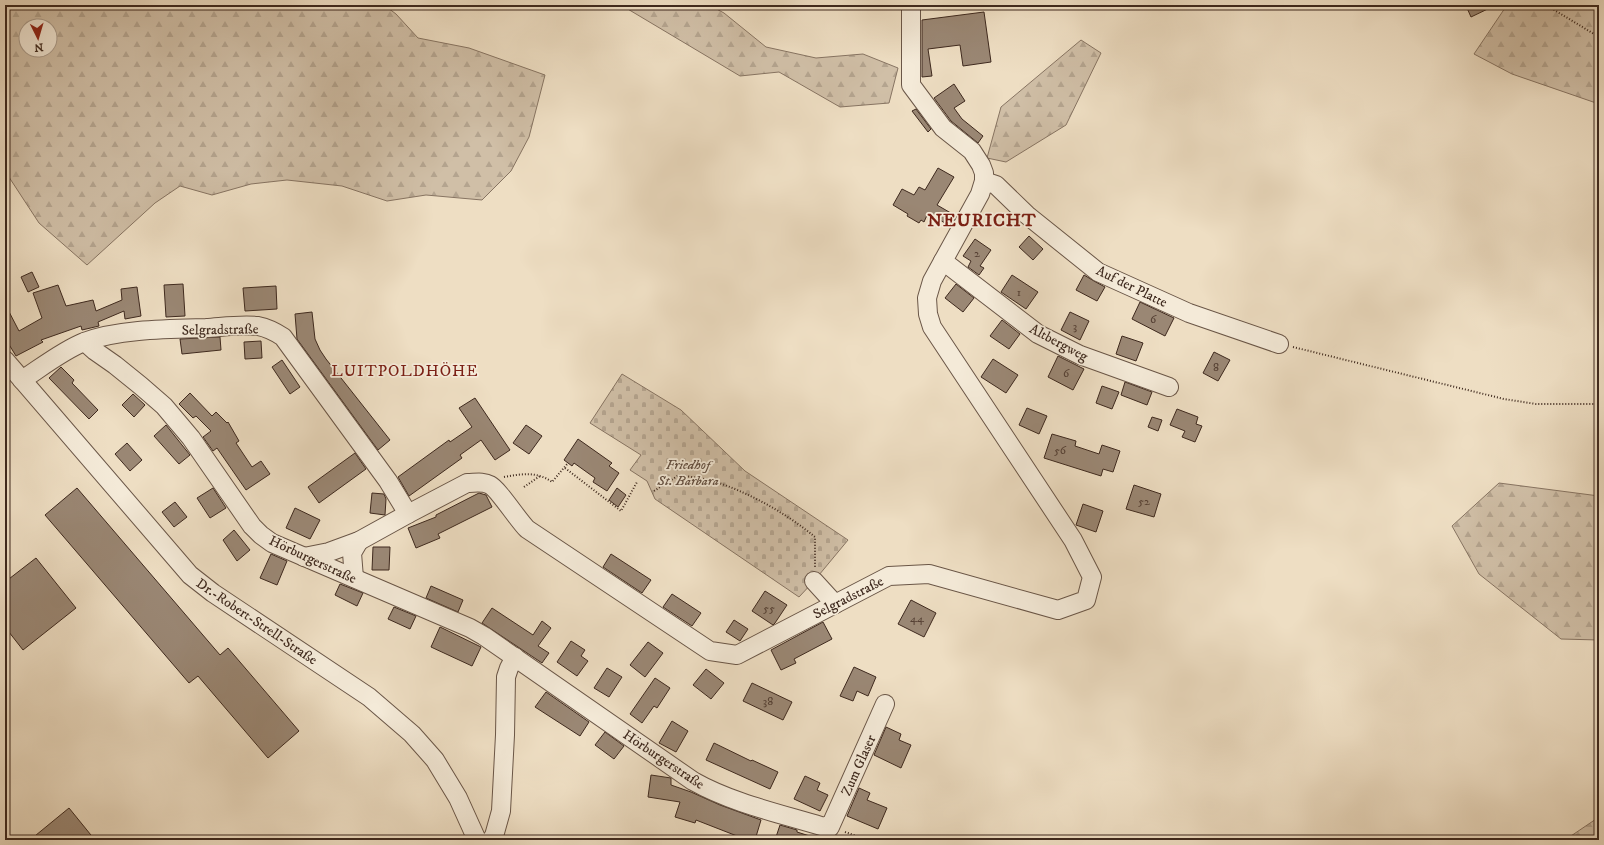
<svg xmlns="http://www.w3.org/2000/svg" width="1604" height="845" viewBox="0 0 1604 845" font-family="'IM FELL DW Pica',serif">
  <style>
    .forest { fill: url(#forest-firs); stroke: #877462; fill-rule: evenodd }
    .cemetery { fill: url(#cemetery-stones); stroke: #877462 }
    .building { fill: #9a8774; stroke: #3e291e }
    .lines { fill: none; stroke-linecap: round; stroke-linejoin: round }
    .minor-casing { stroke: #6a5647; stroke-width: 20 }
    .path { stroke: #3e291e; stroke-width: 2; stroke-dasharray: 1 2; stroke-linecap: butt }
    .minor { stroke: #f4ead8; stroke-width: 18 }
    .labels { text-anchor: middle; stroke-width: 3.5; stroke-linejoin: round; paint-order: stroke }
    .number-label { font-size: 12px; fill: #554034 }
    .street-label { font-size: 14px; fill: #3e291e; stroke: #f4ead8 }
    .park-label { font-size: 14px; font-style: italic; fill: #624e40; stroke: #f4ead8 }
    .quarter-label { font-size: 16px; letter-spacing: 1px; fill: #7a1f14; stroke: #f4ead8 }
    .district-label { font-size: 18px; font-weight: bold; letter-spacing: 1px; fill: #7a1f14; stroke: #f4ead8 }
  </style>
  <defs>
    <pattern id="forest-firs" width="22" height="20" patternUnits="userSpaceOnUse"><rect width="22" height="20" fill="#d0bfa7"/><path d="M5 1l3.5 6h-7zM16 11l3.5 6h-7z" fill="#b4a48f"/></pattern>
    <pattern id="cemetery-stones" width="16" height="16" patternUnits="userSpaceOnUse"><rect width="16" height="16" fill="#d0bfa7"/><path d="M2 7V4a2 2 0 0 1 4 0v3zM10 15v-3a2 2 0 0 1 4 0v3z" fill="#b4a48f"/></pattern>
  </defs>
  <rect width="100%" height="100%" fill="#eedec3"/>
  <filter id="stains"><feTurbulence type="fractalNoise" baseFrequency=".005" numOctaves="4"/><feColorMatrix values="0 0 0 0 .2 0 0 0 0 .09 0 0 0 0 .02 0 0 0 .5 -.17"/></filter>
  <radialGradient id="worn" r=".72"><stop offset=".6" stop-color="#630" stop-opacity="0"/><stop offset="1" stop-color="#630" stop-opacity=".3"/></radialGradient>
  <g class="forest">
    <path d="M5 5H384L396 14 418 38 469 48 545 75 529 137 511 171 482 200 426 195 387 201 342 186 287 180 251 184 212 195 180 186 155 203 87 265 39 223 5 171ZM26 26H50V50H26Z"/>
    <polygon points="621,5 709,5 724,13 766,47 816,58 863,54 898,68 889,103 840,107 779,72 740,76"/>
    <polygon points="1507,5 1599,5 1599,104 1512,74 1474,54"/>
    <polygon points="1081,40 1101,53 1066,125 1006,162 987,158 1001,107"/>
    <polygon points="1499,483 1599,496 1599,640 1561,639 1479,574 1452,526"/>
    <polygon points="1599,817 1599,840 1565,840"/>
  </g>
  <polygon class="cemetery" points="622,374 681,410 745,471 848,540 814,581 799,597 655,499 647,481 630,470 641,455 590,423"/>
  <g class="building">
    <polygon points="1474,5 1496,5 1471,17 1467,8"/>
    <polygon points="984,12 991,62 963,66 960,45 928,49 932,76 922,77 922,20"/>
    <polygon points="954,84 965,101 954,108 962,119 983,136 978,143 951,121 934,98"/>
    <polygon points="916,109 931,129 928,132 912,111"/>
    <polygon points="938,168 954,177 937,205 956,216 950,226 928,213 924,222 921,220 919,223 907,216 908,214 893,205 902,189 914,195 919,187 925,190"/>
    <polygon points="1029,236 1043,249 1033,260 1019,247"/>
    <polygon points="975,239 991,250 980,266 984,268 979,275 968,267 971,261 963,256"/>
    <polygon points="32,272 39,287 28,292 21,277"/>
    <polygon points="1012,275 1038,292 1026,309 1001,292"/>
    <polygon points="1084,275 1094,281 1105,287 1097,301 1076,290"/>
    <polygon points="183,284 185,316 166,317 164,285"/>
    <polygon points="956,284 974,298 963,312 945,298"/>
    <polygon points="58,285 66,306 93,300 96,311 122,300 121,289 137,287 141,316 125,319 124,311 98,322 99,326 82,330 81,326 41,340 43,342 16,356 5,338 5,304 19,331 42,318 33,293"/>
    <polygon points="276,286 277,309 245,311 243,288"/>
    <polygon points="1140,302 1174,318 1165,336 1132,319"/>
    <polygon points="312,312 315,339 320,350 326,359 390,440 378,450 297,339 295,314"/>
    <polygon points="1070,312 1089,321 1080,340 1061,330"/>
    <polygon points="1002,320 1020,334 1009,349 990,336"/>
    <polygon points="1122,336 1143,343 1136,361 1116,354"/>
    <polygon points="220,337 221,350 182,354 180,339"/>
    <polygon points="261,341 262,358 245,359 244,342"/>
    <polygon points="1214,352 1230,360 1218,381 1203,373"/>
    <polygon points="1058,356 1084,369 1073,390 1048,377"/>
    <polygon points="993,359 1018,375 1006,393 981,377"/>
    <polygon points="282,360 300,387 290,394 272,367"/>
    <polygon points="61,367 74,380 72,383 98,410 89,419 49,378"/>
    <polygon points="1125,382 1152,392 1147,405 1121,395"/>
    <polygon points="1102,386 1119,392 1112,409 1096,403"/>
    <polygon points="190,393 212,416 216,412 227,423 228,422 239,441 236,443 252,467 261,461 270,474 246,490 217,448 213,451 203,437 211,431 196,416 193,418 179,404"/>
    <polygon points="133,394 145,405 134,417 122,405"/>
    <polygon points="475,398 510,450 495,460 481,440 460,455 462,458 409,496 398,477 449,440 450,442 472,427 459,408"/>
    <polygon points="1027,408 1047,416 1039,434 1019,425"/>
    <polygon points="1177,409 1198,417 1196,424 1202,426 1195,442 1182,437 1185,431 1170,425"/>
    <polygon points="1152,417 1162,420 1158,431 1148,427"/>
    <polygon points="166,425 190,455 179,464 154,436"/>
    <polygon points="526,425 542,436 529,454 513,443"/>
    <polygon points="1052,434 1076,441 1075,446 1099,454 1102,445 1120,451 1113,472 1103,469 1101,476 1044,458"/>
    <polygon points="578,439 612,463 609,466 619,473 607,491 593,482 595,478 574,463 572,466 564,460"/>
    <polygon points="127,443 142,460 130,471 115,454"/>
    <polygon points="355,453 366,469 319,503 308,487"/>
    <polygon points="1134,485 1161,494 1154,517 1126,509"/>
    <polygon points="77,488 220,655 228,648 299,731 268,758 198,676 189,683 45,515"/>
    <polygon points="213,488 226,508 210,518 197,498"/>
    <polygon points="617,488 626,495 618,507 609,500"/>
    <polygon points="372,493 384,494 386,499 385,515 370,513"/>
    <polygon points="479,493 486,495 492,507 438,534 440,538 416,548 408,528 436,517 436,515"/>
    <polygon points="175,502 187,517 174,527 162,512"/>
    <polygon points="1083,504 1103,511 1096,532 1076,525"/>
    <polygon points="295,508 320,520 310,539 286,528"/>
    <polygon points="234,530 250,550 237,561 223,540"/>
    <polygon points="373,547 390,547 389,570 372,570"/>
    <polygon points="271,554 287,561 277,585 260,578"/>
    <polygon points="611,554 651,580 642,593 603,567"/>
    <polygon points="36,558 76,608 23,650 5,627 5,582"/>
    <polygon points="340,584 363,593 357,606 335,595"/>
    <polygon points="431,586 463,600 458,612 426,598"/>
    <polygon points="765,591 787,605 775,623 773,625 752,611"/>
    <polygon points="672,594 701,613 692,626 663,607"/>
    <polygon points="911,600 936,613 924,637 898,624"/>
    <polygon points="394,607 416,616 410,629 388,619"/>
    <polygon points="492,608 533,635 542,621 551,628 538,646 549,653 542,663 482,623"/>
    <polygon points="734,620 748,629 740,641 726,632"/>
    <polygon points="823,622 832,639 794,659 796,663 781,670 771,650"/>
    <polygon points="440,627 481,647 472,666 431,647"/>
    <polygon points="571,641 585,650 581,656 588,661 577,676 557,662"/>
    <polygon points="648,642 663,653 645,677 630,665"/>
    <polygon points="854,667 876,677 868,696 857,691 853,701 840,696"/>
    <polygon points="607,668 622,677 609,697 594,688"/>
    <polygon points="706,669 724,683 711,699 693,685"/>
    <polygon points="655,678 670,688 657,708 654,706 642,723 630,714"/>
    <polygon points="752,683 792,702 783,720 743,701"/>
    <polygon points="546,692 589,722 580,736 535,707"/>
    <polygon points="672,721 688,731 676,752 659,743"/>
    <polygon points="886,727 901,734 899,740 911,745 901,768 874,755"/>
    <polygon points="605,732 624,746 614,759 595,745"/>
    <polygon points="714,743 751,761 752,760 778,772 770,789 706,760"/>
    <polygon points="651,775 671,778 671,785 691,792 720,805 761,820 755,840 736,840 737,836 696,820 695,823 675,817 680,802 648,797"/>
    <polygon points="805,776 820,783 817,790 828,795 820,811 794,799"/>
    <polygon points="859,788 870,793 867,800 887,808 878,829 847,816"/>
    <polygon points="69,808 95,840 30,840"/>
    <polygon points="780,825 797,830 797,832 816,838 816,840 775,840"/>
  </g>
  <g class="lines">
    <defs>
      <g id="minor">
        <polyline points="984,181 996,185 1027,215 1098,272 1189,313 1279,344"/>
        <polyline points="943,261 1038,334 1080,355 1169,387"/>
        <path d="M85 342 95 351 115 365 141 386 164 406 191 438 252 526 261 535 272 543 470 628 484 636 693 781C732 803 778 813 821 826L830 827 885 704"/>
        <polyline points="5,360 190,575 213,593 369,697 412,734 435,760 458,798 477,840"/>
        <path d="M22 380C42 367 62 351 84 342 119 329 168 329 206 328 222 327 241 324 258 326 268 328 274 331 283 337L388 481 408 514"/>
        <path d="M304 557 329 552 359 541 406 515 467 483C475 483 483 481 490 485 498 489 518 520 527 529L710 651 737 655 889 576 929 574 1058 610 1086 600 1092 577 1073 540 932 327 928 314 927 298 932 281 980 194 984 181V173L981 165 972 151 943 128 911 85V5"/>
        <polyline points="354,578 352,553 359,541"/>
        <polyline points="814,581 835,604"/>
        <polyline points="491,840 494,836 501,811 505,735 506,677 509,668 515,657"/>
      </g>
    </defs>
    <use href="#minor" class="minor-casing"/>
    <g class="path">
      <polyline points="1546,5 1599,37"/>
      <polyline points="1293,347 1504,399 1536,404 1599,404"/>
      <polyline points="565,468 621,511 637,482"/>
      <path d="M504 477C521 474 537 471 552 482L568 463"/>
      <polyline points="524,487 540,476"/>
      <path d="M654 491 679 475C690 477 702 478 713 481 748 492 786 513 815 537V567"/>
      <polyline points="845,832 868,840"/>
    </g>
    <use href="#minor" class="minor"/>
  </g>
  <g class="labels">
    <g class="number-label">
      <text x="977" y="257">2</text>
      <text x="1019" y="296">1</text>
      <text x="1153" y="323">6</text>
      <text x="1075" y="330">3</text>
      <text x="1216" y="371">8</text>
      <text x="1066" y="377">6</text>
      <text x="1060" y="454">56</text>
      <text x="1144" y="505">52</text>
      <text x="769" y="612">55</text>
      <text x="917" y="622">44</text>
      <text x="768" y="705">38</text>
    </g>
    <g class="street-label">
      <text transform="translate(1132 286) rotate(26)" y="5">Auf der Platte</text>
      <text transform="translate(220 329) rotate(-1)" y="5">Selgradstraße</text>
      <text transform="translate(1059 342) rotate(28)" y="5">Altbergweg</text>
      <text transform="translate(313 559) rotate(25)" y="5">Hörburgerstraße</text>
      <text transform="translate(848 597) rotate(-27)" y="5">Selgradstraße</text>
      <text transform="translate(257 621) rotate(34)" y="5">Dr.-Robert-Strell-Straße</text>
      <text transform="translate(664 759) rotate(34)" y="5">Hörburgerstraße</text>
      <text transform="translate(858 765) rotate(-66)" y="5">Zum Glaser</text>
    </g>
    <g class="park-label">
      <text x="688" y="469">Friedhof<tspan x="688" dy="16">St. Barbara</tspan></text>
    </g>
    <g class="quarter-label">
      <text x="405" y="376">LUITPOLDHÖHE</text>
    </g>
    <g class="district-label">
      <text x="982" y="226">NEURICHT</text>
    </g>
  </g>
  <rect width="1604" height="845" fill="none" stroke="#eedec3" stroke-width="20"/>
  <rect x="6" y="6" width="1592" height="833" fill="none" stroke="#3e291e" stroke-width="2"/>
  <rect x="10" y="10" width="1584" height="825" fill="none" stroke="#3e291e"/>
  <g transform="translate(38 38) rotate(175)"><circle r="19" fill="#f4ead8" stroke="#ab9d8e"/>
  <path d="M0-3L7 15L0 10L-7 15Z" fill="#8f2418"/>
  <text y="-6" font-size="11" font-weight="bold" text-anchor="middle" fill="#3e291e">N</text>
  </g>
  <rect width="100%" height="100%" filter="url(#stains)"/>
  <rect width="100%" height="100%" fill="url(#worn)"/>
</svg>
